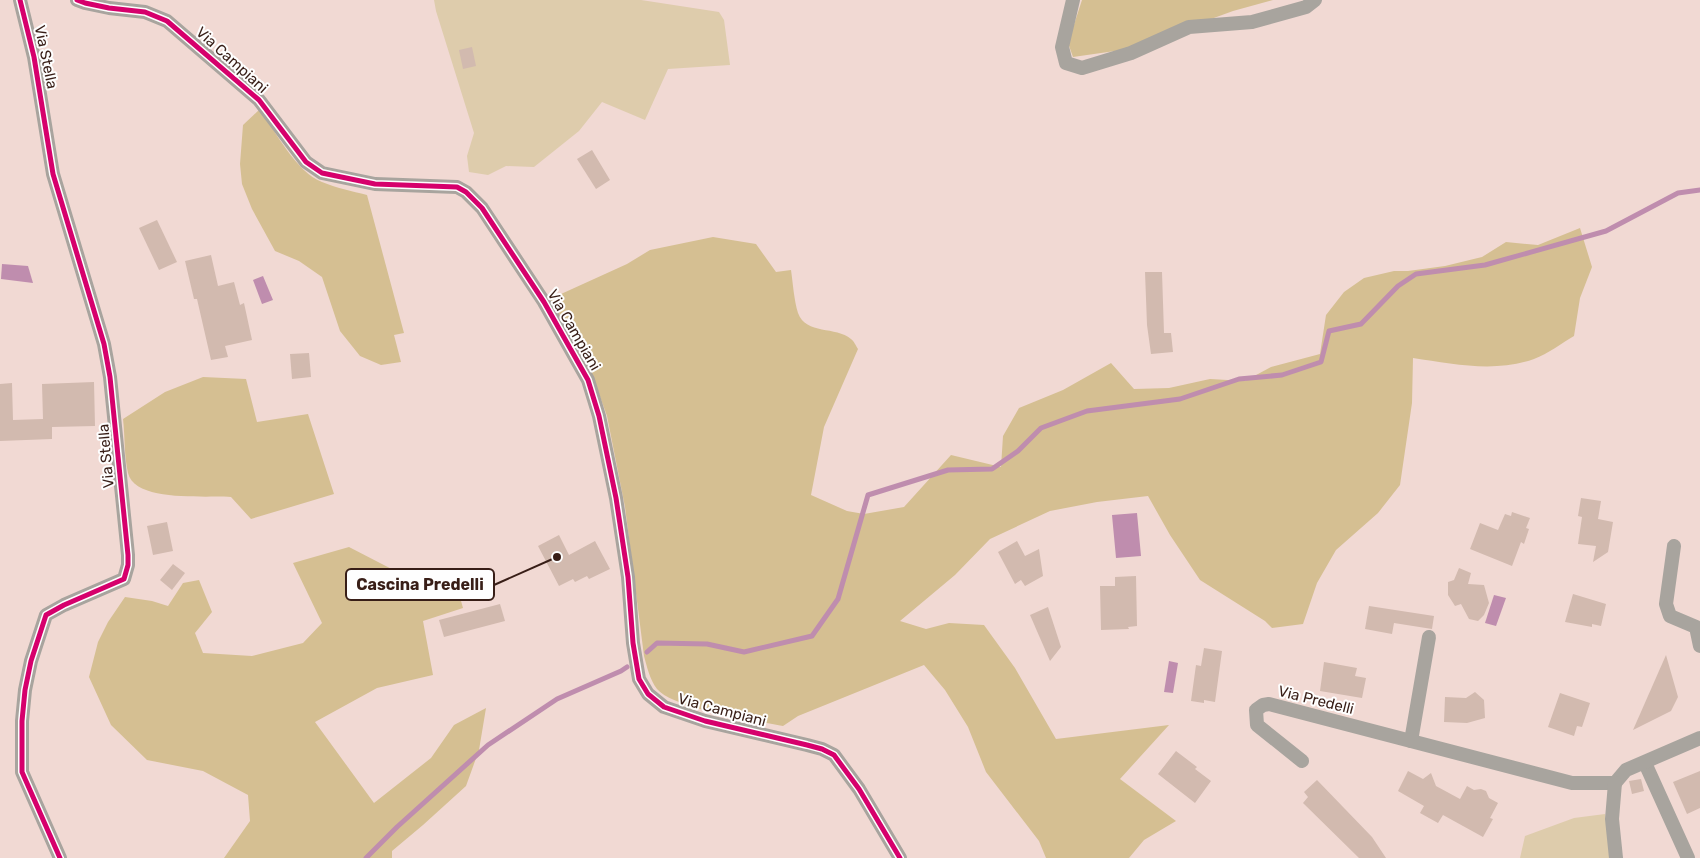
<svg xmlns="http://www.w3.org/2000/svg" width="1700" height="858" viewBox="0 0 1700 858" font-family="Rubik,sans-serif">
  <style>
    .green { fill: #deccac }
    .forest { fill: #d5bf92 }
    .water { fill: #bf8dae }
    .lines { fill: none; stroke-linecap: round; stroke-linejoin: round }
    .stream { stroke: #bf8dae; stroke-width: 5 }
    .building { fill: #d2baaf }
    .street { stroke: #a8a49e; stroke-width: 14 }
    .cycleway-casing { stroke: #fefefe; stroke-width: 8 }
    .cycleway { stroke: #d6006c; stroke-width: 5 }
    .labels { text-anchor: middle; stroke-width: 4; stroke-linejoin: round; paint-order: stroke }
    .street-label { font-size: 15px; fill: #381e17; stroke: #fefefe }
    .leader { fill: none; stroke: #381e17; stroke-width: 2 }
    .callout-dot { fill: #381e17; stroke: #fefefe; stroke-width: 2 }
    .callout { fill: #fefefe; stroke: #381e17; stroke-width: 2 }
    .callout-label { font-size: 16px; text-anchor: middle; font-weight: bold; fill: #381e17 }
  </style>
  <rect width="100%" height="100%" fill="#f1d9d3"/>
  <g class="green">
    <polygon points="434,0 641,0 719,12 724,20 730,65 668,69 645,120 602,102 579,131 534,167 506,166 488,175 469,172 467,156 474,133 436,11"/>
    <polygon points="1605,814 1610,858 1520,858 1525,836 1574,818"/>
  </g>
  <g class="forest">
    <polygon points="1082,0 1273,0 1233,11 1129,49 1073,57 1068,43"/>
    <path d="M260 109C275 131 296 172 322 182 336 188 352 191 367 195L404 333 394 335 401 362 381 365 360 356 340 331 322 277 299 261 275 251 252 209 242 184 240 164 243 125Z"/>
    <path d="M1580 228 1592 267 1580 298 1574 336C1562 343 1548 354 1534 359 1495 373 1453 364 1413 358L1412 403 1400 485 1378 513 1336 550 1317 583 1303 624 1272 628 1265 621 1200 580 1170 535 1148 496 1097 502 1050 511 990 539 955 575 900 621 926 629 949 623 984 625 1015 668 1056 739 1169 725 1120 779 1176 821 1144 840 1129 858H1046L1039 841 986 772 968 727 945 690 924 665 798 716 783 726C756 721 674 709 657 689 650 680 647 667 644 656L625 507 607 416 594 380 550 299 627 264 650 250 713 237 756 244 776 272 791 270C793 284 794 300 798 313 806 335 836 326 851 339 854 341 856 346 858 349L824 427 811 495 847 511 864 514 904 507 951 455 1001 467 1003 436 1019 408 1063 390 1111 363 1134 389 1169 388 1210 379 1245 381 1271 367 1320 354 1326 315 1344 292 1364 278 1394 271H1408L1445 266 1482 257 1506 242 1538 245Z"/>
    <path d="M203 377 246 379 257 422 308 414 334 494 251 519 231 497C207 495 135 503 128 473 124 456 125 436 123 419L165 392Z"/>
    <polygon points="349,547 409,578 456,583 463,608 423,621 433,675 377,688 315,722 374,803 431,758 454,725 486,708 479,750 466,786 423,825 392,851 392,858 224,858 250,821 248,795 203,771 147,760 111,725 89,677 98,642 108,622 125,597 152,601 168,606 183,583 199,580 212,612 195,633 203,653 252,656 303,643 322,623 293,563"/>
  </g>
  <g class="water">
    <polygon points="2,264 28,266 33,283 1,279"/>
    <polygon points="263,276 273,300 262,304 253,280"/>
    <polygon points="1137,513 1141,556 1116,558 1112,515"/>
    <polygon points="1494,595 1506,598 1496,626 1485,623"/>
    <polygon points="1169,661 1178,663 1173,693 1164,692"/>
  </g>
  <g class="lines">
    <g class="stream">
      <polyline points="647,652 657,643 707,644 744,652 812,636 838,599 868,495 948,470 992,469 1018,451 1041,428 1087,411 1180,399 1239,379 1282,375 1321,362 1329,331 1361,324 1398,286 1416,274 1485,265 1606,231 1678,193 1700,190"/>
      <polyline points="366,858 397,827 488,745 557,699 621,671 627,667"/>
    </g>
  </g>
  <g class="building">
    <polygon points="472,47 476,66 463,69 459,50"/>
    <polygon points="592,150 610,180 596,189 577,159"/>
    <polygon points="157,220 177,262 159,270 139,228"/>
    <polygon points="211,255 218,286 234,282 240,305 244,303 252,340 225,346 228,357 211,360 197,299 194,299 185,261"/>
    <polygon points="1145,272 1162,272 1164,333 1171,333 1173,352 1151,354 1147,325"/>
    <polygon points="309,353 311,377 292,379 290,354"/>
    <polygon points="94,382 95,426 52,427 52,439 0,441 0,384 12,383 13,420 43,419 42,384"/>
    <polygon points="1581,498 1601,501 1598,519 1613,522 1608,552 1593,562 1596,546 1578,544 1582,517 1578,516"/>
    <polygon points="1512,512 1530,518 1526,528 1529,529 1524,544 1521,542 1512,566 1470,549 1480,523 1498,530 1505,514 1511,516"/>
    <polygon points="167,522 173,551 153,555 147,526"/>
    <polygon points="559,535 569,555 595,541 610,569 589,579 587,576 575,582 573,579 559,586 538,546"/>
    <polygon points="1017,541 1025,556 1039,549 1043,576 1025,586 1021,580 1015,584 998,552"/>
    <polygon points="173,564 185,573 172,590 160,580"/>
    <polygon points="1459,568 1471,573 1468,584 1484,585 1489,603 1484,615 1478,621 1469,619 1461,604 1455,606 1448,595 1448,582 1454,580"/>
    <polygon points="1136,576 1137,626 1128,627 1129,629 1101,630 1100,586 1115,586 1115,577"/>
    <polygon points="1573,594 1606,604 1601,626 1592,624 1592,627 1565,622"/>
    <polygon points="500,604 505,621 444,637 439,620"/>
    <polygon points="1369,606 1434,616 1432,629 1394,623 1392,634 1365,629"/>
    <polygon points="1048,607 1061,647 1050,661 1030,615"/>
    <polygon points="1204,648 1222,651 1215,702 1204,700 1204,703 1191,701 1196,665 1201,666"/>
    <polygon points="1666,655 1678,697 1671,711 1633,730"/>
    <polygon points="1324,662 1357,668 1355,676 1366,678 1362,698 1320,691"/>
    <polygon points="1475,692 1484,700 1485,718 1467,723 1444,722 1445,697 1466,698"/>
    <polygon points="1560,693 1590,703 1582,727 1577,726 1574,736 1548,727"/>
    <polygon points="1176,751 1197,767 1195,769 1211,781 1195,803 1158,774"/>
    <polygon points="1408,771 1423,779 1431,773 1436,786 1460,799 1467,786 1474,790 1481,789 1486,791 1489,798 1498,803 1490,818 1493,819 1483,837 1443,815 1438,823 1420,813 1424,806 1398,791"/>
    <polygon points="1700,771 1700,808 1687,814 1673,782"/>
    <polygon points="1641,779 1644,791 1632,794 1629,781"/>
    <polygon points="1317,780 1372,837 1386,858 1359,858 1303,803 1308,797 1304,792"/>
  </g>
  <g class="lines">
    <g class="street">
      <polyline points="20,0 34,57 53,174 104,344 110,377 128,555 128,565 124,579 64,605 46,615 31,661 25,690 22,721 22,772 60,858"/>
      <polyline points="77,0 85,3 109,8 145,12 167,21 259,100 306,162 322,173 375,184 457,187 466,192 482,208 544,302 588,380 599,416 616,498 628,577 633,643 639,679 648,694 664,707 705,721 807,745 822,749 834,755 859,789 900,858"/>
      <polyline points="1073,0 1062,47 1066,63 1082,68 1131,53 1189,27 1252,22 1306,7 1315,0"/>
      <polyline points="1674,546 1666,604 1670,616 1696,627 1700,646"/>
      <polyline points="1411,741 1429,637"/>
      <polyline points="1302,761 1257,725 1256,710 1263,705 1269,704 1572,783 1615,783"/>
      <polyline points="1645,763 1688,858"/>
      <polyline points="1615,783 1626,770 1700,738"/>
      <polyline points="1615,783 1612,819 1616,858"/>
    </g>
    <defs>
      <g id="cycleway">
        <polyline points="20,0 34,57 53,174 104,344 110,377 128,555 128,565 124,579 64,605 46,615 31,661 25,690 22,721 22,772 60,858"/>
        <polyline points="77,0 85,3 109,8 145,12 167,21 259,100 306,162 322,173 375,184 457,187 466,192 482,208 544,302 588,380 599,416 616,498 628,577 633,643 639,679 648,694 664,707 705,721 807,745 822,749 834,755 859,789 900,858"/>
      </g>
    </defs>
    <use href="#cycleway" class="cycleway-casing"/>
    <use href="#cycleway" class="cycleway"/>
  </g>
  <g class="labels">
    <g class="street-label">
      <text transform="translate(46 57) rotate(78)" y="5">Via Stella</text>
      <text transform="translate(232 60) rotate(42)" y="5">Via Campiani</text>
      <text transform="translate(574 330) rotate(60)" y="5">Via Campiani</text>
      <text transform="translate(106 456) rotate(-95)" y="5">Via Stella</text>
      <text transform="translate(1316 700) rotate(14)" y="5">Via Predelli</text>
      <text transform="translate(722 710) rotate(15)" y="5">Via Campiani</text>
    </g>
  </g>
  <path class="leader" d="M557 557L494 585"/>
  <circle class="callout-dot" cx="557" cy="557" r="5"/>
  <rect class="callout" x="346" y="569" width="148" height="31" rx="5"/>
  <g class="callout-label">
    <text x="420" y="590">Cascina Predelli</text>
  </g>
</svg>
